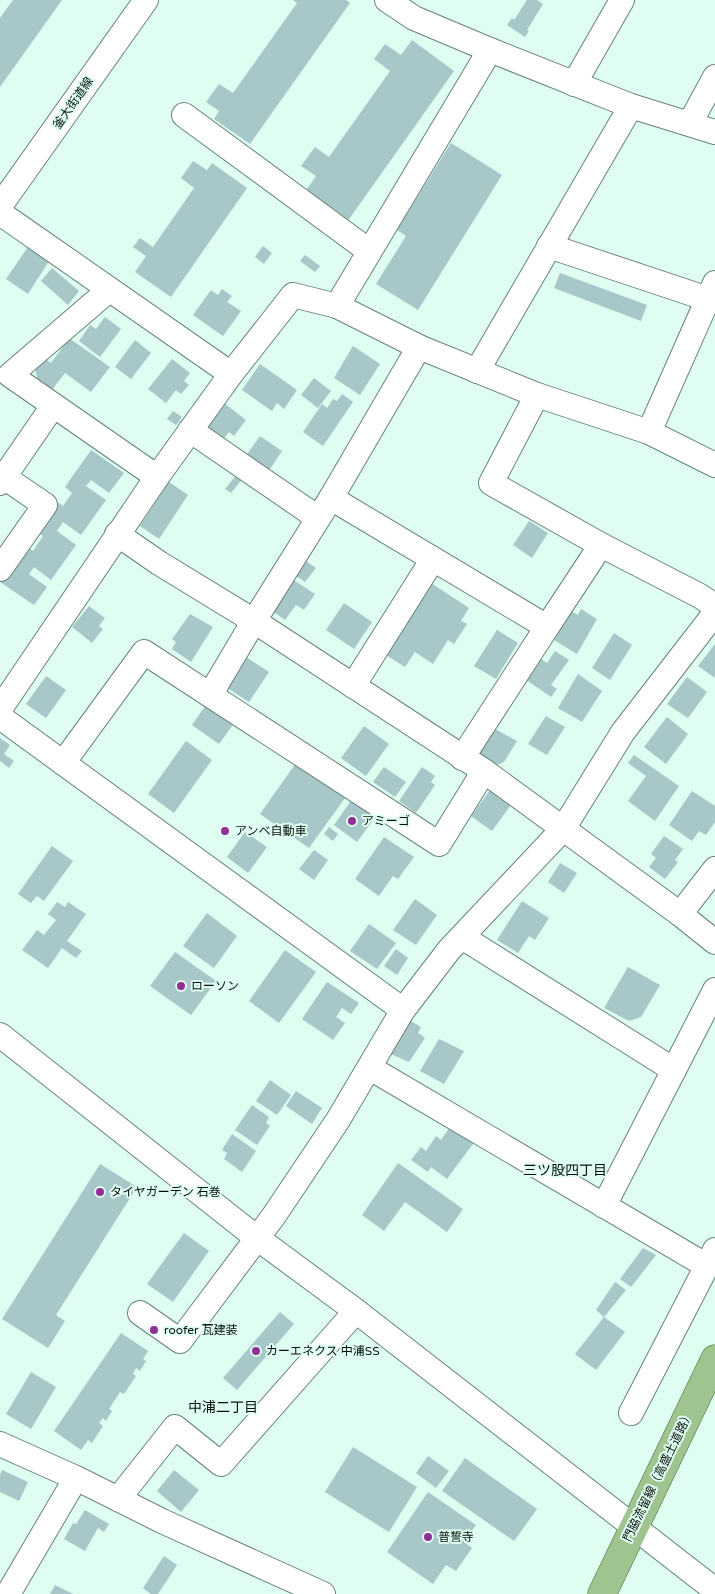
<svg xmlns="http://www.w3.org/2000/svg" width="715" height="1594" viewBox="0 0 715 1594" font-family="'Varela Round','Noto Sans JP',sans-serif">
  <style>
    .building { fill: #a7c7c9 }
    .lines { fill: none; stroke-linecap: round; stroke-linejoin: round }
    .minor-casing { stroke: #688378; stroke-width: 26 }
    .major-casing { stroke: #406b31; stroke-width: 29 }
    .minor { stroke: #fff; stroke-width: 24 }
    .major { stroke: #9fc48f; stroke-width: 28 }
    .poi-dot { fill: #922e95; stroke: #dffdf1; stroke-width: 2 }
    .labels { text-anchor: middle; stroke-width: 4; stroke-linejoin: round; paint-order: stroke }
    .street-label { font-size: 12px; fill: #050f0b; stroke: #dffdf1 }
    .poi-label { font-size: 12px; fill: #050f0b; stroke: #dffdf1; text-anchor: start }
    .neighbourhood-label { font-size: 14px; fill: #050f0b; stroke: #dffdf1 }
  </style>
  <rect width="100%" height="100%" fill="#dffdf1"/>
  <g class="building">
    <polygon points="13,0 62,0 0,87 0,18"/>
    <polygon points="293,0 346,0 350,3 250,144 214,119 219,111 206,102 219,84 233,93 297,3"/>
    <polygon points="527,0 537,0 543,4 527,30 529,31 525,37 507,25 512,18 514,20"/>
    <polygon points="412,40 454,71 347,222 305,192 316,176 301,166 315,147 329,157 390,71 374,59 385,44 401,55"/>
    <polygon points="451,143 502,175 418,310 376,284 406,236 397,230"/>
    <polygon points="193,161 207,170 212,163 247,188 171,297 135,272 146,256 133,247 140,238 153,247 194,188 181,178"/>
    <polygon points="30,244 51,258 28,294 6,279"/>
    <polygon points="263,246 272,253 264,264 255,257"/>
    <polygon points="305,255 320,266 315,272 300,261"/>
    <polygon points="52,268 79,291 68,305 41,281"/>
    <polygon points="560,273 647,305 641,321 554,288"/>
    <polygon points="222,289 232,296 227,302 241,311 223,336 193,315 211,290 218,295"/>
    <polygon points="105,317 121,329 100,357 79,341 90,325 96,329"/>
    <polygon points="69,338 110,367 91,392 65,373 51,391 38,381 35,369 43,357 51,363"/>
    <polygon points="135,340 151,353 131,379 115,367"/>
    <polygon points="353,346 380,364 360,395 334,378"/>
    <polygon points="172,359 190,373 184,381 189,385 181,394 176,390 166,403 148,389"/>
    <polygon points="260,364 297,390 284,409 277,403 272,411 242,390"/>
    <polygon points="314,378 331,391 318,408 301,395"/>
    <polygon points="342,394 353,402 323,446 303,432 322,404 327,408 333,399 337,401"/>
    <polygon points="224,403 246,420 234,436 229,432 219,445 203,432"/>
    <polygon points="173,411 182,417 176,425 167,419"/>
    <polygon points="260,436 282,451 268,472 245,457"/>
    <polygon points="91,450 124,473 109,493 91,480 86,486 106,500 81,535 63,522 57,531 76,545 51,580 34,567 29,574 47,587 34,605 0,582 26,545 33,551 43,536 35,531 56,501 63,506 72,493 65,487"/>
    <polygon points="238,473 244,477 231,493 225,489"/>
    <polygon points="169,482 188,495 159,539 140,526"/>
    <polygon points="529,521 548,533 532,558 513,545"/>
    <polygon points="302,558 316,568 305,582 292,573"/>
    <polygon points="292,579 315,594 304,610 296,605 285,620 271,610"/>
    <polygon points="431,583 469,608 461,621 467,624 454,644 448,640 433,664 415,652 405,667 386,655"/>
    <polygon points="344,603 372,622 354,649 326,630"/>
    <polygon points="89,606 105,618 99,626 103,629 92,643 72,627"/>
    <polygon points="581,609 597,619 577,654 554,640 571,611 578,615"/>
    <polygon points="190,614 213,627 191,662 172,649 176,642 172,639"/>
    <polygon points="497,630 518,643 496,679 474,666"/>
    <polygon points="614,633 632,645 610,680 592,668"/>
    <polygon points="715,644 715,678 698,666"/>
    <polygon points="555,651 569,660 551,685 557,689 551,697 525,679 540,658 547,663"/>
    <polygon points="246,657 269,672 249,702 226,687"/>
    <polygon points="578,674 602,691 582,722 558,708"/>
    <polygon points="46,676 66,690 46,718 26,704"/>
    <polygon points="687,677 707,692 688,718 667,704"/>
    <polygon points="208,702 235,722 219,744 192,725"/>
    <polygon points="546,716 565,727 547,755 528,744"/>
    <polygon points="667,717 688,734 666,764 644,747"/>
    <polygon points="488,725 517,741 504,762 497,765 472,750"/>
    <polygon points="364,726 389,744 366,776 341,758"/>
    <polygon points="0,738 10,745 4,754 14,761 9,768 0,761"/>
    <polygon points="186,741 212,760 174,813 148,794"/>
    <polygon points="634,755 679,786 655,821 628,801 646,776 628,763"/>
    <polygon points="296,763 345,798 309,848 260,814"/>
    <polygon points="384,767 406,782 395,797 373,782"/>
    <polygon points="422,767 435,776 431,782 435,785 416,813 399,801"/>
    <polygon points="490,790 511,805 492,831 471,816"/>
    <polygon points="692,791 715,806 715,822 706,835 699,831 692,841 669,825"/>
    <polygon points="355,795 379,812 357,842 334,825"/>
    <polygon points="329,827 338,834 333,841 324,834"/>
    <polygon points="245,832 267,847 248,873 227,857"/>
    <polygon points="664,836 683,849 675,860 678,862 665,879 649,867 656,858 651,854"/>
    <polygon points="384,837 414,857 398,879 393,876 379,896 355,879"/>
    <polygon points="52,846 73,861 44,901 37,896 31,903 18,894"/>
    <polygon points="314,850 328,860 314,880 299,869"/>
    <polygon points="560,863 577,873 564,893 548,882"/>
    <polygon points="415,899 437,915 416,945 393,930"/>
    <polygon points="522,901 549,918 535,940 529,936 518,953 497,940"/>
    <polygon points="57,902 65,907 68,902 86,914 67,941 82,951 76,958 62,948 48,968 22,950 37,930 44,935 56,920 48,914"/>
    <polygon points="207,913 237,936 214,968 183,946"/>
    <polygon points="369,924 396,943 377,969 350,951"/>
    <polygon points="396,949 408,958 397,975 384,966"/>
    <polygon points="285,950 316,972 279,1023 249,1001"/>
    <polygon points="175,952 216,981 191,1015 150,986"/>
    <polygon points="628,967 660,985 641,1017 629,1021 604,1008"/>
    <polygon points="327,982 359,1003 351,1014 342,1008 336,1017 345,1023 333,1040 302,1019"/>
    <polygon points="404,1017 421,1027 418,1033 425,1038 409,1062 384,1051"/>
    <polygon points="439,1039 464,1051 444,1084 420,1071"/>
    <polygon points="270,1080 291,1095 277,1115 256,1101"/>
    <polygon points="296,1091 322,1108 312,1124 286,1106"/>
    <polygon points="252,1105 269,1117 266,1123 270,1126 257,1145 235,1130"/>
    <polygon points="452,1124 475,1141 447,1179 431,1167 428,1172 411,1160 421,1147 426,1151 436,1136 441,1140"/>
    <polygon points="232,1134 256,1151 242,1172 224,1159 227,1153 222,1150"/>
    <polygon points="398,1163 463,1209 447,1232 405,1202 384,1231 362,1215"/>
    <polygon points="100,1164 137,1187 56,1315 65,1321 48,1348 2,1319"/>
    <polygon points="184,1233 209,1251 173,1302 147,1284"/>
    <polygon points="643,1248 656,1255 631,1287 620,1279"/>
    <polygon points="615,1282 626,1290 604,1317 596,1310"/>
    <polygon points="280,1312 294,1324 237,1390 223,1378"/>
    <polygon points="604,1317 625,1332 596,1370 575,1354"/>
    <polygon points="121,1333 148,1351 143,1359 146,1361 140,1371 136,1368 133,1374 136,1376 124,1394 120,1392 109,1409 112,1411 106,1421 103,1418 99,1423 103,1426 92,1443 88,1440 81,1450 54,1431"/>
    <polygon points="31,1372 56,1387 31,1429 6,1414"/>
    <polygon points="353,1447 417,1487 389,1532 325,1492"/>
    <polygon points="428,1456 449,1471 436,1488 416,1473"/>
    <polygon points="465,1458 537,1509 514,1541 442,1491"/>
    <polygon points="2,1470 28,1482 19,1501 0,1492 0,1475"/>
    <polygon points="174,1470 199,1490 181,1512 157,1491"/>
    <polygon points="428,1492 476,1525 464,1542 472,1548 456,1571 446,1565 433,1584 387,1552"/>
    <polygon points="85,1510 109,1524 104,1532 98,1528 85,1551 64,1539 73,1523 76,1524"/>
    <polygon points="164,1556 177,1565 158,1594 151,1594 143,1588"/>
    <polygon points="55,1585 73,1594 50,1594"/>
  </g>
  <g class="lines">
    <defs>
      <g id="minor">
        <polyline points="387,0 414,18 490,50 631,106 715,132"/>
        <polyline points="574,84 622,0"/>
        <polyline points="184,115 369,251"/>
        <polyline points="690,123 715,77"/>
        <polyline points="0,206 146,0"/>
        <polyline points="0,213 231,374"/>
        <polyline points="549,246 708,299"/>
        <polyline points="109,290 10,375 157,477"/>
        <polyline points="337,306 490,50"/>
        <polyline points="419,347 537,395 649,432 715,465"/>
        <polyline points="477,371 631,106"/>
        <polyline points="537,395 491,483 601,545"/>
        <polyline points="190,430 318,518"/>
        <polyline points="649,432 715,283"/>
        <polyline points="0,483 53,406"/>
        <polyline points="331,498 547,627 601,545 700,596 715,606"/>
        <polyline points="117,534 159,563 254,621 484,771 680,914 715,942"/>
        <polyline points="0,569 45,505 4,477"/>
        <polyline points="353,686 433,559"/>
        <polyline points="0,709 157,477 231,374 293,295 337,306 419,347 331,498 254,621 210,695"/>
        <polyline points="0,717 403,1010"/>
        <polyline points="462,758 547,627"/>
        <polyline points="63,763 144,652 439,844 484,771"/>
        <polyline points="680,914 715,869"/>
        <polyline points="462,937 674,1070"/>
        <polyline points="0,1035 257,1238 356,1311 715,1590"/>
        <polyline points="370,1068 707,1266"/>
        <polyline points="604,1206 715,990"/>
        <polyline points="140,1313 180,1341 273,1217 338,1120 403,1010 449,950 563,829 623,732 715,613"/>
        <polyline points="631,1413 715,1250"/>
        <polyline points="0,1444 76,1478 162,1521 323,1594"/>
        <polyline points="118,1499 175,1427 221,1464 356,1311"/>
        <polyline points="8,1594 76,1478"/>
      </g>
      <polyline id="major" points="602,1594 715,1359"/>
    </defs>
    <use href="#minor" class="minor-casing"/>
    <use href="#major" class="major-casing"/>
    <use href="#minor" class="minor"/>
    <use href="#major" class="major"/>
  </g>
  <g class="poi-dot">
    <circle cx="352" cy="821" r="5"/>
    <circle cx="225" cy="831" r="5"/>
    <circle cx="181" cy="986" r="5"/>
    <circle cx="100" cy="1192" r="5"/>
    <circle cx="154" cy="1330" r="5"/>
    <circle cx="256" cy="1351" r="5"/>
    <circle cx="428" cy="1537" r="5"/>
  </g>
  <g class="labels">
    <g class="street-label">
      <text transform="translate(73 103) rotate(-55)" y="4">釜大街道線</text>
      <text transform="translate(658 1476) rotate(-64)" y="4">門脇流留線（高盛土道路）</text>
    </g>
    <g class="poi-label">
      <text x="362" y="825">アミーゴ</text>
      <text x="235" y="835">アンベ自動車</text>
      <text x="191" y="990">ローソン</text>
      <text x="110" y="1196">タイヤガーデン 石巻</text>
      <text x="164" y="1334">roofer 瓦建装</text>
      <text x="266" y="1355">カーエネクス 中浦SS</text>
      <text x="438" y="1541">普誓寺</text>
    </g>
    <g class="neighbourhood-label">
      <text x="565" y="1175">三ツ股四丁目</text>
      <text x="223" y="1412">中浦二丁目</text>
    </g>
  </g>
</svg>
